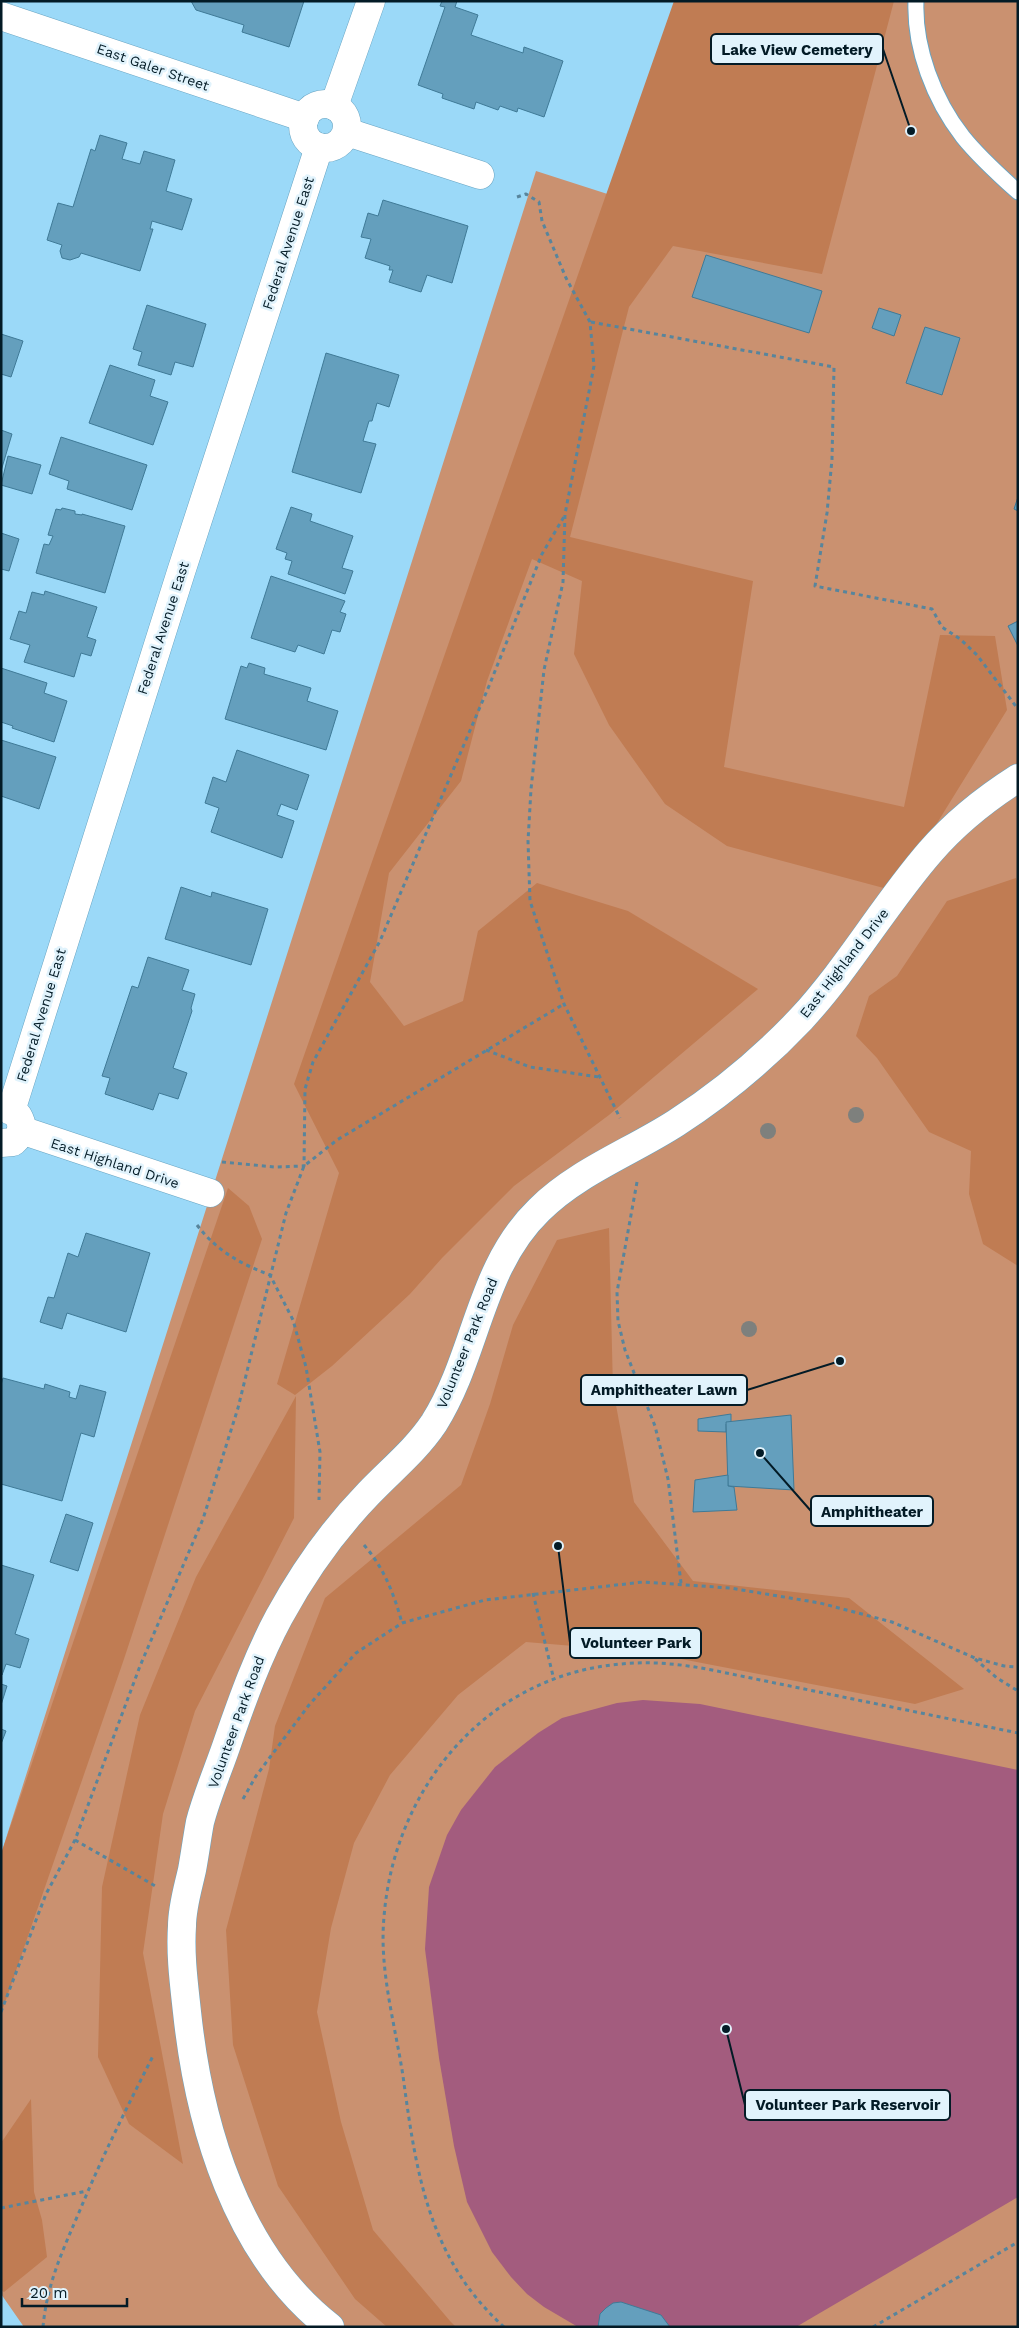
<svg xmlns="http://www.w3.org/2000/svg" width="1019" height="2328" viewBox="0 0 1019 2328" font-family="'Work Sans',sans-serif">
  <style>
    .green { fill: #ca9170 }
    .forest { fill: #c07c53 }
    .water { fill: #a35c7e }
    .building { fill: #649fbd; stroke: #3f7a97 }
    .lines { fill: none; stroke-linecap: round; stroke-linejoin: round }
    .lane-casing { stroke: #68a4c2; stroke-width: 17 }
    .street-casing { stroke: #68a4c2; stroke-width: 29 }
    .path { stroke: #58859c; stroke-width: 3; stroke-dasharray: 4 4; stroke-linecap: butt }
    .lane { stroke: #fff; stroke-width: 15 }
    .street { stroke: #fff; stroke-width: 28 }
    .tree { fill: #7e807d }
    .labels { text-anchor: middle; stroke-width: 5; stroke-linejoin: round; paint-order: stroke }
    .street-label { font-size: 14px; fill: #031b26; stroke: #e1f3fc }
    .leader { fill: none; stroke: #031b26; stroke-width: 2 }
    .callout-dot { fill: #031b26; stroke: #e1f3fc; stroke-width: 2 }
    .callout { fill: #e1f3fc; stroke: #031b26; stroke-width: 2 }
    .callout-label { font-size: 15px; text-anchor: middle; font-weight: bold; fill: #031b26 }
  </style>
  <rect width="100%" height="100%" fill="#9bd9f8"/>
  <polygon class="green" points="848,1 1018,1 1018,2327 24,2327 1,2294 1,1854 536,171 623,199"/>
  <g class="forest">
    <polygon points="674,1 894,1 822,274 673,246 629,307 570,537 753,581 724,767 904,807 940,635 995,636 1007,710 895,891 727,846 665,804 609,725 574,654 582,581 532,559 487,681 461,781 389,873 370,982 404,1026 463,1001 478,931 537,883 628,911 758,989 609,1115 514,1186 442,1258 410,1294 332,1366 295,1395 277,1384 339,1173 294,1084"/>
    <polygon points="1016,878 1018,884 1018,1266 983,1244 969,1194 971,1151 929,1132 877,1058 856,1036 869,996 897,976 947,901"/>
    <polygon points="228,1188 249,1206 262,1239 124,1659 1,2014 1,1854"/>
    <polygon points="609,1228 613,1389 634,1502 693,1581 849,1598 964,1689 915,1704 645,1652 526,1642 458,1695 390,1775 354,1843 331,1928 317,2012 341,2122 373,2230 450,2321 456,2327 387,2327 355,2299 278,2186 233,2045 226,1930 269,1769 275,1726 325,1598 461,1485 490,1404 513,1325 557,1240"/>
    <polygon points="296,1396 294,1518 195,1711 163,1814 143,1953 183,2164 129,2124 98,2057 102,1887 140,1715 196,1577"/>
    <polygon points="31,2099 34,2192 42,2220 47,2257 4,2292 1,2290 1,2143"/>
  </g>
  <polygon class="water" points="643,1700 700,1704 1018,1770 1018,2197 796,2327 578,2327 544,2307 527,2294 511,2277 492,2252 467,2202 454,2146 439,2058 425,1949 429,1887 447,1835 461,1810 495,1767 538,1733 562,1718 617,1703"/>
  <g class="building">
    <polygon points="191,1 304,1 289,47 242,32 244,25 196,10"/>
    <polygon points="442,1 457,1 455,7 478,15 471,35 523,53 524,47 563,61 544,117 518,108 517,112 500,106 498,110 476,102 474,109 442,98 443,94 418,85 445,7 440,6"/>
    <polygon points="100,135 127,143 122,159 140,164 144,151 175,160 166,191 192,199 182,230 152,221 150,229 153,229 140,271 81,253 79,257 70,260 62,258 60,251 62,245 47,240 58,203 73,207 91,149 95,151"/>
    <polygon points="383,200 468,226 452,283 427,275 421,292 389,282 393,270 389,270 390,266 365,258 371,239 361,237 368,213 378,216"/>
    <polygon points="706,255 822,291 809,333 692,297"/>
    <polygon points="147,305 206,324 193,367 175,362 171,375 138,365 142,352 133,349"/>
    <polygon points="879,308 901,315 894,336 872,328"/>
    <polygon points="925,327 960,338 942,395 906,383"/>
    <polygon points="1,334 23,341 11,377 1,374"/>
    <polygon points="326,353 399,375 389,407 377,403 372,421 369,421 363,441 376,444 361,493 292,472"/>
    <polygon points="110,365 155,380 150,396 168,402 153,445 89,423"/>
    <polygon points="1,430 12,434 1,471"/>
    <polygon points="61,437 147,465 132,510 67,489 69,481 49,474"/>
    <polygon points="8,456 41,465 32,494 1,485"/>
    <polygon points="1018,497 1018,511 1014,509"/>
    <polygon points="291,507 312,514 310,521 353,536 342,568 353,571 345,594 288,574 292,561 285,559 287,553 276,549"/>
    <polygon points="62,508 75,511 75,514 82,515 82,514 125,526 105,593 36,573 44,544 49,545 53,536 48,535 56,509 61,510"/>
    <polygon points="1,533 19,539 9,571 1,569"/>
    <polygon points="271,576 345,601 340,612 346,614 340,632 332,630 324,654 298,645 295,652 251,638"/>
    <polygon points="45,591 97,607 87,637 96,640 91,656 81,653 74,677 24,662 30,645 10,639 19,611 26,613 32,592 44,595"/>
    <polygon points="1018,621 1018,646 1008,626"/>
    <polygon points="249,663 265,668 264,674 311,688 307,701 338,711 326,750 225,719 241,666 247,668"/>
    <polygon points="1,668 47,683 44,693 67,701 54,742 12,728 13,726 1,722"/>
    <polygon points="1,740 56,757 39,809 1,796"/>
    <polygon points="237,750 309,775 297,810 281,804 277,815 294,821 282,858 211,832 219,808 205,803 213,777 226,782"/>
    <polygon points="181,887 211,897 212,892 268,909 251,965 165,939"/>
    <polygon points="148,957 189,970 182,990 195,994 191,1008 192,1011 173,1068 187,1073 178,1099 159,1093 153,1110 105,1094 110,1078 102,1076 132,986 138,988"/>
    <polygon points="86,1233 150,1253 126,1332 67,1313 62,1329 40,1322 48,1297 54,1298 68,1253 78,1257"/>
    <polygon points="3,1378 44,1389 45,1384 70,1392 69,1397 76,1399 80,1385 106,1392 94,1437 81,1433 62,1501 1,1484 1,1385"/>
    <polygon points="731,1414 731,1422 726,1424 726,1432 698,1431 698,1419"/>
    <polygon points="791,1415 794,1490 728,1486 726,1422"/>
    <polygon points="728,1475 728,1486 734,1487 737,1510 693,1512 695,1480"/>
    <polygon points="66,1514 93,1523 78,1571 50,1562"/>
    <polygon points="1,1565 34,1575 15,1634 29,1639 20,1668 6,1664 2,1675"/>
    <polygon points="1,1684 7,1686 1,1705"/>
    <polygon points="1,1729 6,1731 1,1744"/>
    <polygon points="621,2302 661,2315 670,2327 598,2327 600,2314 606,2308 613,2303"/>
  </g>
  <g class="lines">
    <defs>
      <path id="lane" d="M916 1C914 48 934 100 963 137 979 157 999 175 1018 192"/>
      <g id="street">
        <polyline points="1,16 305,118"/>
        <circle cx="325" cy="126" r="22"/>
        <polyline points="334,106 371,1"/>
        <polyline points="347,132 480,175"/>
        <polyline points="11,1111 181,572 319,147"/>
        <polyline points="21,1130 210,1193"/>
        <path d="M1 1143 13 1142C22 1134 24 1126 18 1116"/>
        <path d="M330 2327C236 2254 199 2125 187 2012 184 1984 180 1955 182 1926 182 1907 188 1888 192 1870 195 1854 197 1838 200 1822 207 1795 219 1768 228 1741 243 1698 258 1656 279 1617 303 1573 334 1529 369 1493 391 1470 416 1450 434 1423 477 1355 479 1268 539 1210 577 1172 631 1152 676 1123 721 1094 765 1057 801 1019 849 967 884 905 930 852 955 823 985 799 1018 778"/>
      </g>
    </defs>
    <use href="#lane" class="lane-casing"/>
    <use href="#street" class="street-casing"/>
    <g class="path">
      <polyline points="517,197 526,194 539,202 542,221 566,278 590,322 594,366 565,514 563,582 544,670 531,789 528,841 530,901 564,1004 620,1118"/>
      <polyline points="591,322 834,367 832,459 827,513 815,586 932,609 942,627 960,639 977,655 1018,709"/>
      <polyline points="486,1050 530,1067 599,1077"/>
      <polyline points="222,1162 275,1167 304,1166 305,1089 313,1062 380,941 489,686 542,554 565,515"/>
      <polyline points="637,1182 617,1292 618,1321 625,1350 655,1426 668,1479 681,1583"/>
      <path d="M197 1225C217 1251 239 1263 270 1275L293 1320 306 1367 320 1452 319 1500"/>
      <path d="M364 1545C384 1568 394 1594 402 1623"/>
      <polyline points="533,1593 554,1680"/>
      <polyline points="975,1659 997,1678 1018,1691"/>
      <polyline points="243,1799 256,1776 309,1705 356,1653 402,1623 485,1600 643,1582 730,1588 820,1603 892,1622 975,1658 1004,1666 1018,1667"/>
      <polyline points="75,1840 157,1887"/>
      <polyline points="1,2012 46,1894 75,1840 140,1666 203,1519 238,1408 286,1213 304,1166 337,1140 564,1004"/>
      <polyline points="1,2208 87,2191"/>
      <path d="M43 2327C47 2283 63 2250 80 2210 102 2157 128 2105 154 2054"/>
      <path d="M504 2327C428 2258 416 2172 403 2076 395 2024 379 1970 384 1917 394 1788 487 1675 621 1664 652 1661 681 1664 712 1670L1018 1733"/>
      <polyline points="873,2327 1018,2242"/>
    </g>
    <use href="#lane" class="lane"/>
    <use href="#street" class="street"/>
  </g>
  <g class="tree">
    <circle cx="856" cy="1115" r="8"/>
    <circle cx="768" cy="1131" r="8"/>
    <circle cx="749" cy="1329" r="8"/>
  </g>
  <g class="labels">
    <g class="street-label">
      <text transform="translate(153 67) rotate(19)" y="5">East Galer Street</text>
      <text transform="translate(288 243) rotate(-72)" y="5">Federal Avenue East</text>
      <text transform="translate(163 628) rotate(-72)" y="5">Federal Avenue East</text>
      <text transform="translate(844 963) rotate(-52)" y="5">East Highland Drive</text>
      <text transform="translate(41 1015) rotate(-73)" y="5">Federal Avenue East</text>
      <text transform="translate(115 1163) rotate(18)" y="5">East Highland Drive</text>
      <text transform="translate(467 1343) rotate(-68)" y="5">Volunteer Park Road</text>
      <text transform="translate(236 1722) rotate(-70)" y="5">Volunteer Park Road</text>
    </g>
  </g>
  <path class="leader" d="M911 131L883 49M840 1361L747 1390M760 1453L811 1511M558 1546L570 1643M726 2029L745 2105"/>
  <g class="callout-dot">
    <circle cx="911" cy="131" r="5"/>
    <circle cx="840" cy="1361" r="5"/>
    <circle cx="760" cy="1453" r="5"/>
    <circle cx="558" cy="1546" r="5"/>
    <circle cx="726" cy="2029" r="5"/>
  </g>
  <g class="callout">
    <rect x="711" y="34" width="172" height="30" rx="5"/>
    <rect x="581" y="1375" width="166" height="30" rx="5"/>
    <rect x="811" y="1496" width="122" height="30" rx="5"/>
    <rect x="570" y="1628" width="131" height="30" rx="5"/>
    <rect x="745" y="2090" width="205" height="30" rx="5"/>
  </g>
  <g class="callout-label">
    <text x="797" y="55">Lake View Cemetery</text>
    <text x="664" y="1395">Amphitheater Lawn</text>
    <text x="872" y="1517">Amphitheater</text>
    <text x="636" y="1648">Volunteer Park</text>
    <text x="848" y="2110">Volunteer Park Reservoir</text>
  </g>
  <rect width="1019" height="2328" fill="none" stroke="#031b26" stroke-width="5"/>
  <path d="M22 2298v8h105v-8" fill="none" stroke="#031b26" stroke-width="2.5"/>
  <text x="30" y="2298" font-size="15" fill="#031b26" stroke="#e1f3fc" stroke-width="4" paint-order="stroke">20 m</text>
</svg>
